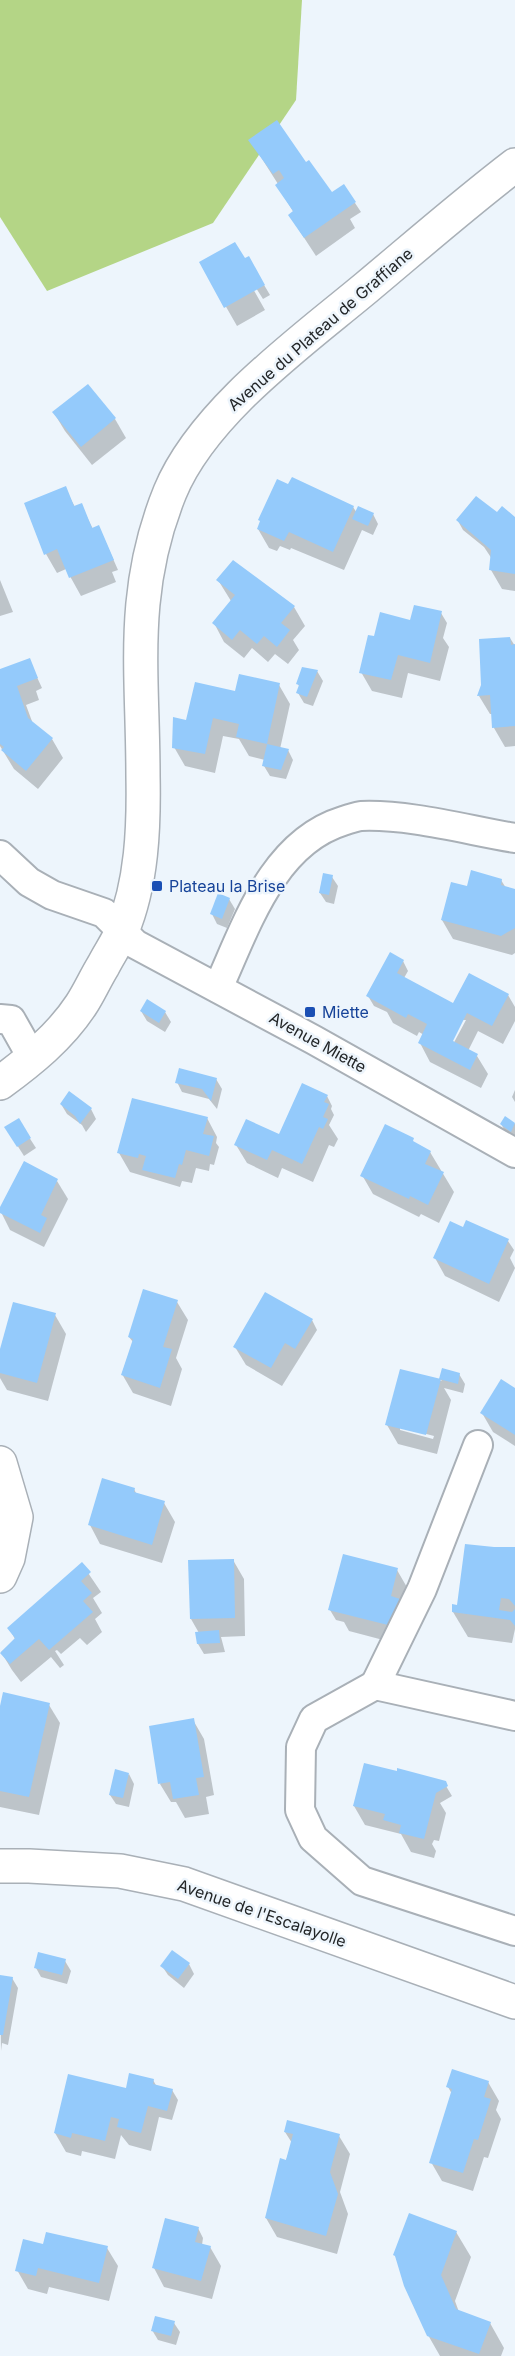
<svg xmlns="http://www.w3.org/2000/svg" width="515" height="2356" viewBox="0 0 515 2356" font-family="Inter,sans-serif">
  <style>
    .green { fill: #b4d586 }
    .shadow { fill: #0003; fill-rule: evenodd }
    .building { fill: #94cafb }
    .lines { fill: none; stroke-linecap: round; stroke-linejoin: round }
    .minor-casing { stroke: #a9b0b7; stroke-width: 32 }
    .tertiary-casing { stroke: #a9b0b7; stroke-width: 36 }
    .minor { stroke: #fff; stroke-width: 28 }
    .tertiary { stroke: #fff; stroke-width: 33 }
    .transit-dot { fill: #1a4fb4; stroke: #edf5fc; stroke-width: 2 }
    .labels { text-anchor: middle; stroke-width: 5; stroke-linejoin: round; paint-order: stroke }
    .street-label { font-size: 16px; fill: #232628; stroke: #edf5fc }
    .transit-label { font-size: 16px; fill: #164399; stroke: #edf5fc; text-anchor: start }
  </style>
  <rect width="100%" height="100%" fill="#edf5fc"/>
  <polygon class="green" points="0,0 302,0 296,100 213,223 47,291 0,217"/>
  <g class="shadow">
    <polygon points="250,140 306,164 338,201 355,203 361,212 350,219 355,228 316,256 299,230 294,213 277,185 278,184"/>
    <polygon points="248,258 270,295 263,299 251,280 248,280 265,310 237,326 201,263 244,261"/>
    <polygon points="87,386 115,419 126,438 92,465 65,431 54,413"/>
    <polygon points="65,488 75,507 81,505 93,529 99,527 118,570 112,572 116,582 81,596 66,569 57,573 46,554"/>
    <polygon points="353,507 357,513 373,514 378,524 373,535 362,530 344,570 291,548 290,550 280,546 277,551 269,548 258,529"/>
    <polygon points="495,513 515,519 515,591 502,589 491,570 492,559 484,547 463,530 458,521"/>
    <polygon points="0,580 13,612 0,616"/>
    <polygon points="218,580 294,607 305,626 293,640 299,650 288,664 275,654 268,662 252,648 244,658 224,642 214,623 231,601"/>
    <polygon points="441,613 447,623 443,638 449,647 440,681 408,673 402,698 372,691 361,672 376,638 412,621"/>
    <polygon points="510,638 515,646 515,746 505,747 494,728 493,714 490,714 479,696"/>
    <polygon points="29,660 42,688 36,691 39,700 26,705 33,724 52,739 63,758 38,789 14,769 0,746 0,671"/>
    <polygon points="317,671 323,681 313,706 304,703 298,693 300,688 298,684"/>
    <polygon points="279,685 290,704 280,749 288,750 293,760 286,779 270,776 264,766 265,760 249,756 239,739 223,736 215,773 185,766 174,747 187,722 236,693"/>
    <polygon points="332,877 338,886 334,904 326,902 320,893"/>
    <polygon points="501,880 506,888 515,891 515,953 512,955 453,939 442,920 468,888"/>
    <polygon points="229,899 235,909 227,928 217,924 212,914"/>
    <path d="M403 961 408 971 404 978 454 1005 508 995 515 1007V1021L503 1044 478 1031 468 1051 477 1056 488 1074 481 1088 430 1062 420 1043 424 1035 419 1032 417 1036 393 1023 387 1012 374 1006 368 996ZM462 1020H466L451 1048 448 1047Z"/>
    <polygon points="141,1011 165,1012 171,1022 165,1032 147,1021"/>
    <polygon points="216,1079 222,1089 217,1109 209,1099 182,1092 177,1082"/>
    <polygon points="515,1090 515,1102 512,1097"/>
    <polygon points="327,1096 332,1106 331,1109 334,1115 329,1125 338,1139 334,1147 329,1145 313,1182 282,1168 278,1178 247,1163 236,1145 279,1136"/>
    <polygon points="61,1104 91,1109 96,1119 86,1132 82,1125 67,1114"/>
    <polygon points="207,1118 217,1137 216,1143 219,1147 214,1165 210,1164 209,1171 196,1168 192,1183 182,1181 180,1187 130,1172 119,1153"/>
    <polygon points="506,1118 515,1124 515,1140 507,1134 501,1124"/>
    <polygon points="18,1120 36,1148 24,1156 12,1137"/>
    <polygon points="411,1143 430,1152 454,1192 439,1223 421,1214 419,1217 373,1194 362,1175"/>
    <polygon points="57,1181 68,1199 44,1247 10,1230 0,1210"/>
    <polygon points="464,1229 508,1241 514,1250 510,1258 515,1268 499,1302 445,1276 435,1258"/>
    <polygon points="177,1302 188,1320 176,1358 182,1369 171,1406 133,1393 122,1374 133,1342 129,1337"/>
    <polygon points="55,1315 66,1334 48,1401 7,1390 0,1378 0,1355"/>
    <polygon points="312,1320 317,1330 282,1386 246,1365 235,1347"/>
    <path d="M401 1371 442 1381 440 1379 459 1374 465 1384 463 1393 444 1388 451 1400 437 1454 398 1444 387 1425ZM400 1427 434 1436 433 1439 400 1430Z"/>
    <polygon points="515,1389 515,1446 493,1432 482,1413"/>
    <polygon points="134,1489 137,1495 164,1503 175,1522 162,1563 100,1544 90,1525"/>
    <polygon points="515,1548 515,1629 512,1643 468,1637 453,1612"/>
    <polygon points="233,1560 244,1579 245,1636 221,1637 225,1652 204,1654 198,1644 197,1633 199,1633 191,1619"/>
    <polygon points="82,1564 101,1592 93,1598 102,1613 95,1619 102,1632 87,1645 80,1638 61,1654 57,1650 55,1651 64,1665 60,1668 51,1657 21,1682 12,1670 1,1652 15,1639 9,1628"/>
    <polygon points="397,1570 408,1589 406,1646 349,1631 344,1622 336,1620 330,1610"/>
    <polygon points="49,1705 60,1723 39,1815 0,1807 0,1713"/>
    <polygon points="193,1720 204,1739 214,1795 206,1797 209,1814 185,1818 176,1802 171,1802 160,1784"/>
    <polygon points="129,1774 134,1784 129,1807 116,1804 110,1795"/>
    <polygon points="443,1781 452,1796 440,1803 446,1813 439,1841 434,1840 432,1844 436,1851 434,1858 411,1852 401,1834 365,1825 354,1806"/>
    <polygon points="65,1961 71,1971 67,1984 41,1977 36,1968"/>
    <polygon points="189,1964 194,1974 184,1988 168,1975 162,1966"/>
    <polygon points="0,1976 12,1978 18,1988 8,2045 2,2043 1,2051"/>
    <polygon points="153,2080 157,2087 172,2090 178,2100 172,2120 159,2117 151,2151 129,2145 121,2135 115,2159 82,2151 81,2156 66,2152 55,2133 125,2090"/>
    <polygon points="488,2082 499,2101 496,2110 501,2119 488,2158 484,2157 473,2191 442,2181 431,2162 452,2094 448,2087"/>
    <polygon points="285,2132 339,2136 350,2154 340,2192 348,2214 337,2254 277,2237 266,2218 292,2143"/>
    <polygon points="198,2228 203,2238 202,2245 210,2247 221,2266 212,2299 164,2287 154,2268"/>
    <polygon points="456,2232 471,2257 455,2301 459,2312 490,2323 504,2348 501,2356 440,2356 428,2335 395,2255"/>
    <polygon points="44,2246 107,2248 118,2266 109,2301 49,2287 47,2294 28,2289 17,2270"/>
    <polygon points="174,2323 180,2332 176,2345 158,2340 152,2330"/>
  </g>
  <g class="building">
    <polygon points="277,120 306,162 309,160 332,192 344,184 356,202 304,238 288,215 293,211 275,185 284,178 279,170 273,174 248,140"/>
    <polygon points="235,242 245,258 249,256 265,285 224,308 199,262"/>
    <polygon points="88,384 116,418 81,447 52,412"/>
    <polygon points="292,477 354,506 333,552 289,532 284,541 257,529 260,521 258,520 277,479 288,484"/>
    <polygon points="66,486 74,506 82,503 92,528 99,525 114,560 69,578 57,549 44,555 24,503"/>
    <polygon points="476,496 497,512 502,506 515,517 515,574 489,570 491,550 456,520"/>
    <polygon points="358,506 374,513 368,526 352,519"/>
    <polygon points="233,560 295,606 281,623 290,630 277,647 264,636 257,644 240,630 232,640 212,623 235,595 216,580"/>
    <polygon points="414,605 442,611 430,663 398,655 391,680 359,673 368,635 374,636 380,612 410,620"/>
    <polygon points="510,637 511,645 515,644 515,726 492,728 490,695 477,696 481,685 479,639"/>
    <polygon points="30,658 38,678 17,686 28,718 53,738 26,771 1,750 4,747 0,744 0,669"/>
    <polygon points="302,667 318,670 307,697 296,693 299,685 296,684"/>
    <polygon points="239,674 280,683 267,744 289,749 281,770 262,766 267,744 236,737 239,724 213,718 205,754 172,748 173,717 186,720 195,682 235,691"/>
    <polygon points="471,870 502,879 501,885 515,889 515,928 501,936 441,920 451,882 467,886"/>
    <polygon points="323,873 333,875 329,895 319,893"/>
    <polygon points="218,893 230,898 222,919 210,914"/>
    <polygon points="390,952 404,960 397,973 453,1003 469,973 509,994 492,1026 467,1013 453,1041 478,1054 470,1070 418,1043 427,1024 408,1014 406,1018 366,996"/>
    <polygon points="147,999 166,1011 159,1023 140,1011"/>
    <polygon points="179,1068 217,1078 211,1101 202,1089 175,1083"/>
    <polygon points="302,1083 328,1095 324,1102 329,1104 323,1117 328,1119 323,1129 319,1127 302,1164 272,1150 267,1160 234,1145 246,1119 279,1134"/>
    <polygon points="69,1091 92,1108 80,1124 75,1116 60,1104"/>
    <polygon points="132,1098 208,1117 203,1134 214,1136 209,1156 186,1150 182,1165 179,1164 175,1178 142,1170 146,1156 139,1154 138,1158 117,1153"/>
    <polygon points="505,1116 515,1123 511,1132 500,1124"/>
    <polygon points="19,1118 31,1138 17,1147 4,1127"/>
    <polygon points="385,1124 414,1138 413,1141 431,1151 425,1164 444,1172 428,1205 410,1196 409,1199 360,1176"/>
    <polygon points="24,1161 58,1179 41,1215 47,1218 40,1233 0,1213 0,1207"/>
    <polygon points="466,1220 509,1239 489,1284 433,1258 450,1221 463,1227"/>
    <polygon points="143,1289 178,1300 163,1347 172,1349 160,1388 121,1375 133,1339 128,1337"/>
    <polygon points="265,1292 313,1319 295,1349 285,1343 271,1368 233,1347"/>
    <polygon points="13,1302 56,1313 37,1383 0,1373 0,1349"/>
    <polygon points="442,1368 460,1373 458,1384 439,1379"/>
    <polygon points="400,1369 441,1379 426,1435 385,1425"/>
    <polygon points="501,1379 515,1388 515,1435 480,1413"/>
    <polygon points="102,1478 135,1488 134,1492 165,1501 152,1545 88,1525"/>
    <polygon points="465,1544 494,1547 515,1547 515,1606 509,1599 501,1598 499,1610 512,1612 515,1609 515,1626 510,1620 452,1612 452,1604 457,1605"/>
    <polygon points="343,1554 398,1568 391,1596 403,1600 396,1627 328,1610"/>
    <polygon points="234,1559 235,1618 190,1619 188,1560"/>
    <polygon points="82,1562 91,1572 81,1581 92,1593 83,1601 93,1612 49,1650 39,1639 10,1664 0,1653 15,1638 7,1628"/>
    <polygon points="219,1630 220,1643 197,1644 195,1632"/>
    <polygon points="3,1692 50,1703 29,1797 0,1791 0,1706"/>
    <polygon points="194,1718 204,1777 196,1778 199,1795 173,1799 170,1782 158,1784 149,1726"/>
    <polygon points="364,1763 397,1771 397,1768 446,1781 448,1786 436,1793 424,1839 399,1833 401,1825 383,1820 385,1814 353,1806"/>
    <polygon points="115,1769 129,1773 123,1798 109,1795"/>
    <polygon points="172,1950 190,1963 178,1979 160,1966"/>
    <polygon points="38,1952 66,1959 62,1975 34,1968"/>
    <polygon points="0,1975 13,1977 3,2035 0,2035"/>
    <polygon points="452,2069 489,2081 484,2097 491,2099 478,2140 474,2139 463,2173 429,2163 452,2089 446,2087"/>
    <polygon points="129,2073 154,2079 153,2084 173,2089 167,2111 148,2106 141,2133 117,2127 119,2119 111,2117 105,2141 72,2133 71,2138 54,2133 68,2074 126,2088"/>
    <polygon points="287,2120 340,2134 330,2172 338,2194 326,2236 265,2218 280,2158 286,2160 293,2134 284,2132"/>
    <polygon points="409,2213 457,2231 441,2275 456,2309 491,2322 479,2354 427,2336 404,2286 395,2256 393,2255"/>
    <polygon points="165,2218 199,2227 195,2242 211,2246 201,2281 152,2268"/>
    <polygon points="46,2232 108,2246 99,2283 38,2268 36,2276 15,2271 23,2239 43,2244"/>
    <polygon points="155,2316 175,2321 171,2336 151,2331"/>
  </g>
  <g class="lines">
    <defs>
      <g id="minor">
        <polyline points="0,855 29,882 52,895 104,913 135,944 314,1040 515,1153"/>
        <path d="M218 988C246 927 272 843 343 821 349 819 355 817 361 816 409 814 467 830 515 838"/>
        <polyline points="0,1019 11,1020 33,1059"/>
        <polyline points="375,1685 422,1589 478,1445"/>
        <polyline points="515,1716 375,1685 314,1719 301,1747 300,1810 313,1838 362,1881 515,1931"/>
      </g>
      <g id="tertiary">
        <path d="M0 1083C30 1061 60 1037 81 1005 89 993 95 979 103 966 109 954 117 943 122 931 142 883 144 827 143 776 143 672 129 593 170 492 203 412 301 342 367 287 416 246 464 204 515 165"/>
        <polyline points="0,1463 16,1517 8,1558 0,1576"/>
        <polyline points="0,1866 29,1866 120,1871 184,1884 515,2002"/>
      </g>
    </defs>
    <use href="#minor" class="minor-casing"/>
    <use href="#tertiary" class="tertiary-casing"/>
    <use href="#minor" class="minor"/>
    <use href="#tertiary" class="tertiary"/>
  </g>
  <g class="transit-dot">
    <rect x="151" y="880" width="12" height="12" rx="3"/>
    <rect x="304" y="1006" width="12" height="12" rx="3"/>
  </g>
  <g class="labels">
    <g class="street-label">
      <text transform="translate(320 329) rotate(-41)" y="6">Avenue du Plateau de Graffiane</text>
      <text transform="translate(318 1042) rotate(29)" y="6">Avenue Miette</text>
      <text transform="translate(262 1913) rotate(19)" y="6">Avenue de l'Escalayolle</text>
    </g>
    <g class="transit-label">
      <text x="169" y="892">Plateau la Brise</text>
      <text x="322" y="1018">Miette</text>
    </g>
  </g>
</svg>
